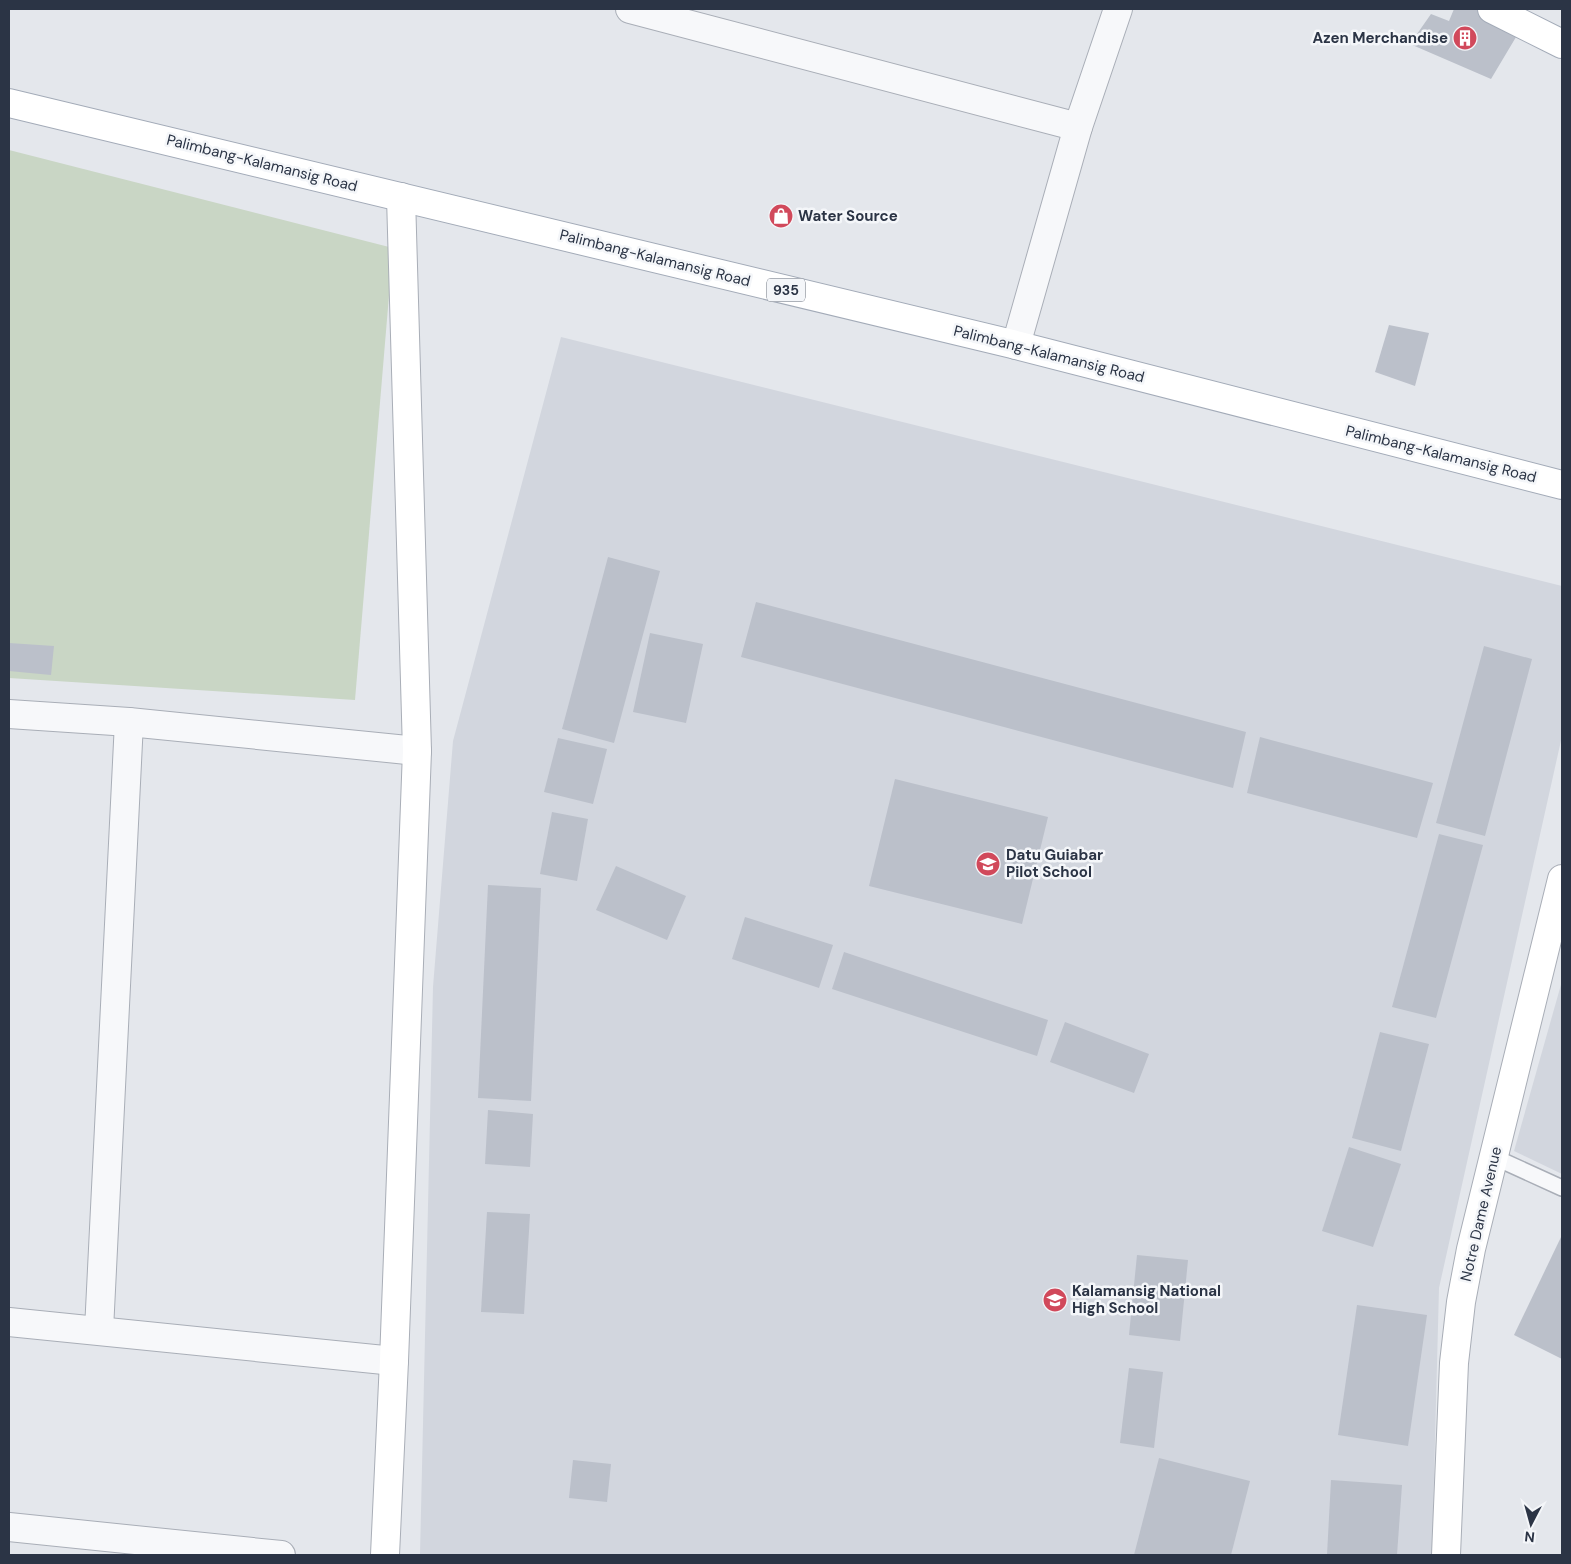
<svg xmlns="http://www.w3.org/2000/svg" width="1571" height="1564" viewBox="0 0 1571 1564" font-family="'DM Sans',sans-serif">
  <style>
    .built { fill: #d2d6de }
    .green { fill: #c9d6c5 }
    .building { fill: #bbc0ca }
    .lines { fill: none; stroke-linecap: round; stroke-linejoin: round }
    .lane-casing { stroke: #a9aeb7; stroke-width: 18 }
    .street-casing { stroke: #a9aeb7; stroke-width: 30 }
    .secondary-casing { stroke: #a9aeb7; stroke-width: 30 }
    .primary-casing { stroke: #a3abb8; stroke-width: 30 }
    .lane { stroke: #f7f8fa; stroke-width: 15 }
    .street { stroke: #f7f8fa; stroke-width: 28 }
    .secondary { stroke: #fff; stroke-width: 28 }
    .primary { stroke: #fff; stroke-width: 28 }
    .labels { text-anchor: middle; stroke-width: 5; stroke-linejoin: round; paint-order: stroke }
    .shield { fill: #f4f6f9; stroke: #676e7b; stroke-width: 1 }
    .shield-label { font-size: 14px; font-weight: bold; fill: #2b3445 }
    .poi-label { font-size: 15px; font-weight: bold; fill: #2b3445; stroke: #f4f6f9; text-anchor: start }
    .street-label { font-size: 15px; fill: #2b3445; stroke: #f4f6f9 }
  </style>
  <rect width="100%" height="100%" fill="#e4e7ec"/>
  <g class="built">
    <polygon points="561,337 1562,586 1562,736 1439,1288 1432,1555 420,1555 433,987 453,741"/>
    <polygon points="1562,981 1562,1174 1514,1151"/>
  </g>
  <polygon class="green" points="9,150 393,248 355,700 9,678"/>
  <g class="building">
    <polygon points="1454,9 1475,9 1519,32 1491,79 1410,44 1431,14 1449,21"/>
    <polygon points="1389,325 1429,333 1415,386 1375,372"/>
    <polygon points="608,557 660,571 614,743 562,729"/>
    <polygon points="756,602 1246,732 1233,788 741,657"/>
    <polygon points="650,633 703,644 686,723 633,712"/>
    <polygon points="9,643 54,646 51,675 9,671"/>
    <polygon points="1484,646 1532,659 1485,836 1436,823"/>
    <polygon points="1260,737 1433,783 1417,838 1247,793"/>
    <polygon points="558,738 607,749 593,804 544,792"/>
    <polygon points="895,779 1048,817 1022,924 869,886"/>
    <polygon points="552,812 588,819 577,881 540,874"/>
    <polygon points="1439,834 1483,845 1436,1018 1392,1007"/>
    <polygon points="616,866 686,896 667,940 596,910"/>
    <polygon points="488,885 541,888 531,1101 478,1098"/>
    <polygon points="745,917 833,945 819,988 732,959"/>
    <polygon points="844,952 1048,1020 1037,1056 832,989"/>
    <polygon points="1065,1022 1149,1054 1134,1093 1050,1062"/>
    <polygon points="1380,1032 1429,1044 1401,1151 1352,1138"/>
    <polygon points="488,1110 533,1114 530,1167 485,1164"/>
    <polygon points="1349,1147 1401,1164 1373,1247 1322,1231"/>
    <polygon points="487,1212 530,1214 524,1314 481,1312"/>
    <polygon points="1562,1235 1562,1359 1514,1335"/>
    <polygon points="1137,1255 1188,1260 1180,1341 1129,1335"/>
    <polygon points="1357,1305 1427,1315 1408,1446 1338,1435"/>
    <polygon points="1129,1368 1163,1372 1154,1448 1120,1443"/>
    <polygon points="1159,1458 1250,1481 1231,1555 1134,1555"/>
    <polygon points="573,1460 611,1464 607,1502 569,1498"/>
    <polygon points="1331,1480 1402,1485 1397,1555 1327,1555"/>
  </g>
  <g class="lines">
    <defs>
      <polyline id="lane" points="1494,1157 1562,1188"/>
      <g id="street">
        <polyline points="630,9 1078,127"/>
        <polyline points="1016,345 1078,127 1118,9"/>
        <polyline points="9,714 129,722 417,751"/>
        <polyline points="9,1322 394,1361"/>
        <polyline points="99,1330 129,722"/>
        <polyline points="9,1527 281,1555"/>
      </g>
      <g id="secondary">
        <polyline points="385,1555 394,1361 417,751 401,197"/>
        <polyline points="1446,1555 1454,1363 1461,1302 1471,1249 1562,879"/>
      </g>
      <g id="primary">
        <polyline points="1492,9 1562,44"/>
        <polyline points="9,103 1016,345 1562,485"/>
      </g>
    </defs>
    <use href="#lane" class="lane-casing"/>
    <use href="#street" class="street-casing"/>
    <use href="#secondary" class="secondary-casing"/>
    <use href="#primary" class="primary-casing"/>
    <use href="#lane" class="lane"/>
    <use href="#street" class="street"/>
    <use href="#secondary" class="secondary"/>
    <use href="#primary" class="primary"/>
  </g>
  <defs>
    <symbol id="building-disc" viewBox="-11 -11 22 22"><circle r="9.5" fill="#d1495b" stroke="#f4f6f9"/><path d="M-4-6H4V6H1V3H-1V6H-4ZM-2.5-4.3h1.7v1.8h-1.7ZM.8-4.3h1.7v1.8H.8ZM-2.5-1h1.7V.8h-1.7ZM.8-1h1.7V.8H.8Z" fill="#fff"/></symbol>
    <symbol id="shop-disc" viewBox="-11 -11 22 22"><circle r="9.5" fill="#d1495b" stroke="#f4f6f9"/><path d="M-5-2.5h2.3a2.7 3.5 0 0 1 5.4 0H5L5.5 6h-11ZM-1.5-2.5h3a1.5 2.3 0 0 0-3 0Z" fill="#fff"/></symbol>
    <symbol id="school-disc" viewBox="-11 -11 22 22"><circle r="9.5" fill="#d1495b" stroke="#f4f6f9"/><path d="M0-5L7-2L0 1L-7-2ZM-4 1L0 2.5L4 1V4Q0 6-4 4Z" fill="#fff"/></symbol>
  </defs>
  <g fill-rule="evenodd">
    <use href="#building-disc" x="1451" y="24" width="28" height="28"/>
    <use href="#shop-disc" x="767" y="202" width="28" height="28"/>
    <use href="#school-disc" x="974" y="850" width="28" height="28"/>
    <use href="#school-disc" x="1041" y="1286" width="28" height="28"/>
  </g>
  <g class="labels">
    <rect class="shield" x="767" y="278.5" width="38" height="23" rx="4"/>
    <g class="shield-label">
      <text x="786" y="295">935</text>
    </g>
    <g class="poi-label">
      <text x="1448" y="43" text-anchor="end">Azen Merchandise</text>
      <text x="798" y="221">Water Source</text>
      <text x="1006" y="860">Datu Guiabar<tspan x="1006" dy="17">Pilot School</tspan></text>
      <text x="1072" y="1296">Kalamansig National<tspan x="1072" dy="17">High School</tspan></text>
    </g>
    <g class="street-label">
      <text transform="translate(262 163) rotate(14)" y="5">Palimbang-Kalamansig Road</text>
      <text transform="translate(655 258) rotate(14)" y="5">Palimbang-Kalamansig Road</text>
      <text transform="translate(1049 354) rotate(14)" y="5">Palimbang-Kalamansig Road</text>
      <text transform="translate(1441 454) rotate(14)" y="5">Palimbang-Kalamansig Road</text>
      <text transform="translate(1481 1214) rotate(-77)" y="5">Notre Dame Avenue</text>
    </g>
  </g>
  <rect width="1571" height="1564" fill="none" stroke="#2b3445" stroke-width="20"/>
  <g transform="translate(1531 1524) rotate(186)" stroke="#f4f6f9" stroke-width="4" paint-order="stroke">
  <path d="M0-4L9 19L0 12L-9 19Z" fill="#2b3445"/>
  <text y="-8" font-size="14" font-weight="bold" text-anchor="middle" fill="#2b3445">N</text>
  </g>
</svg>
